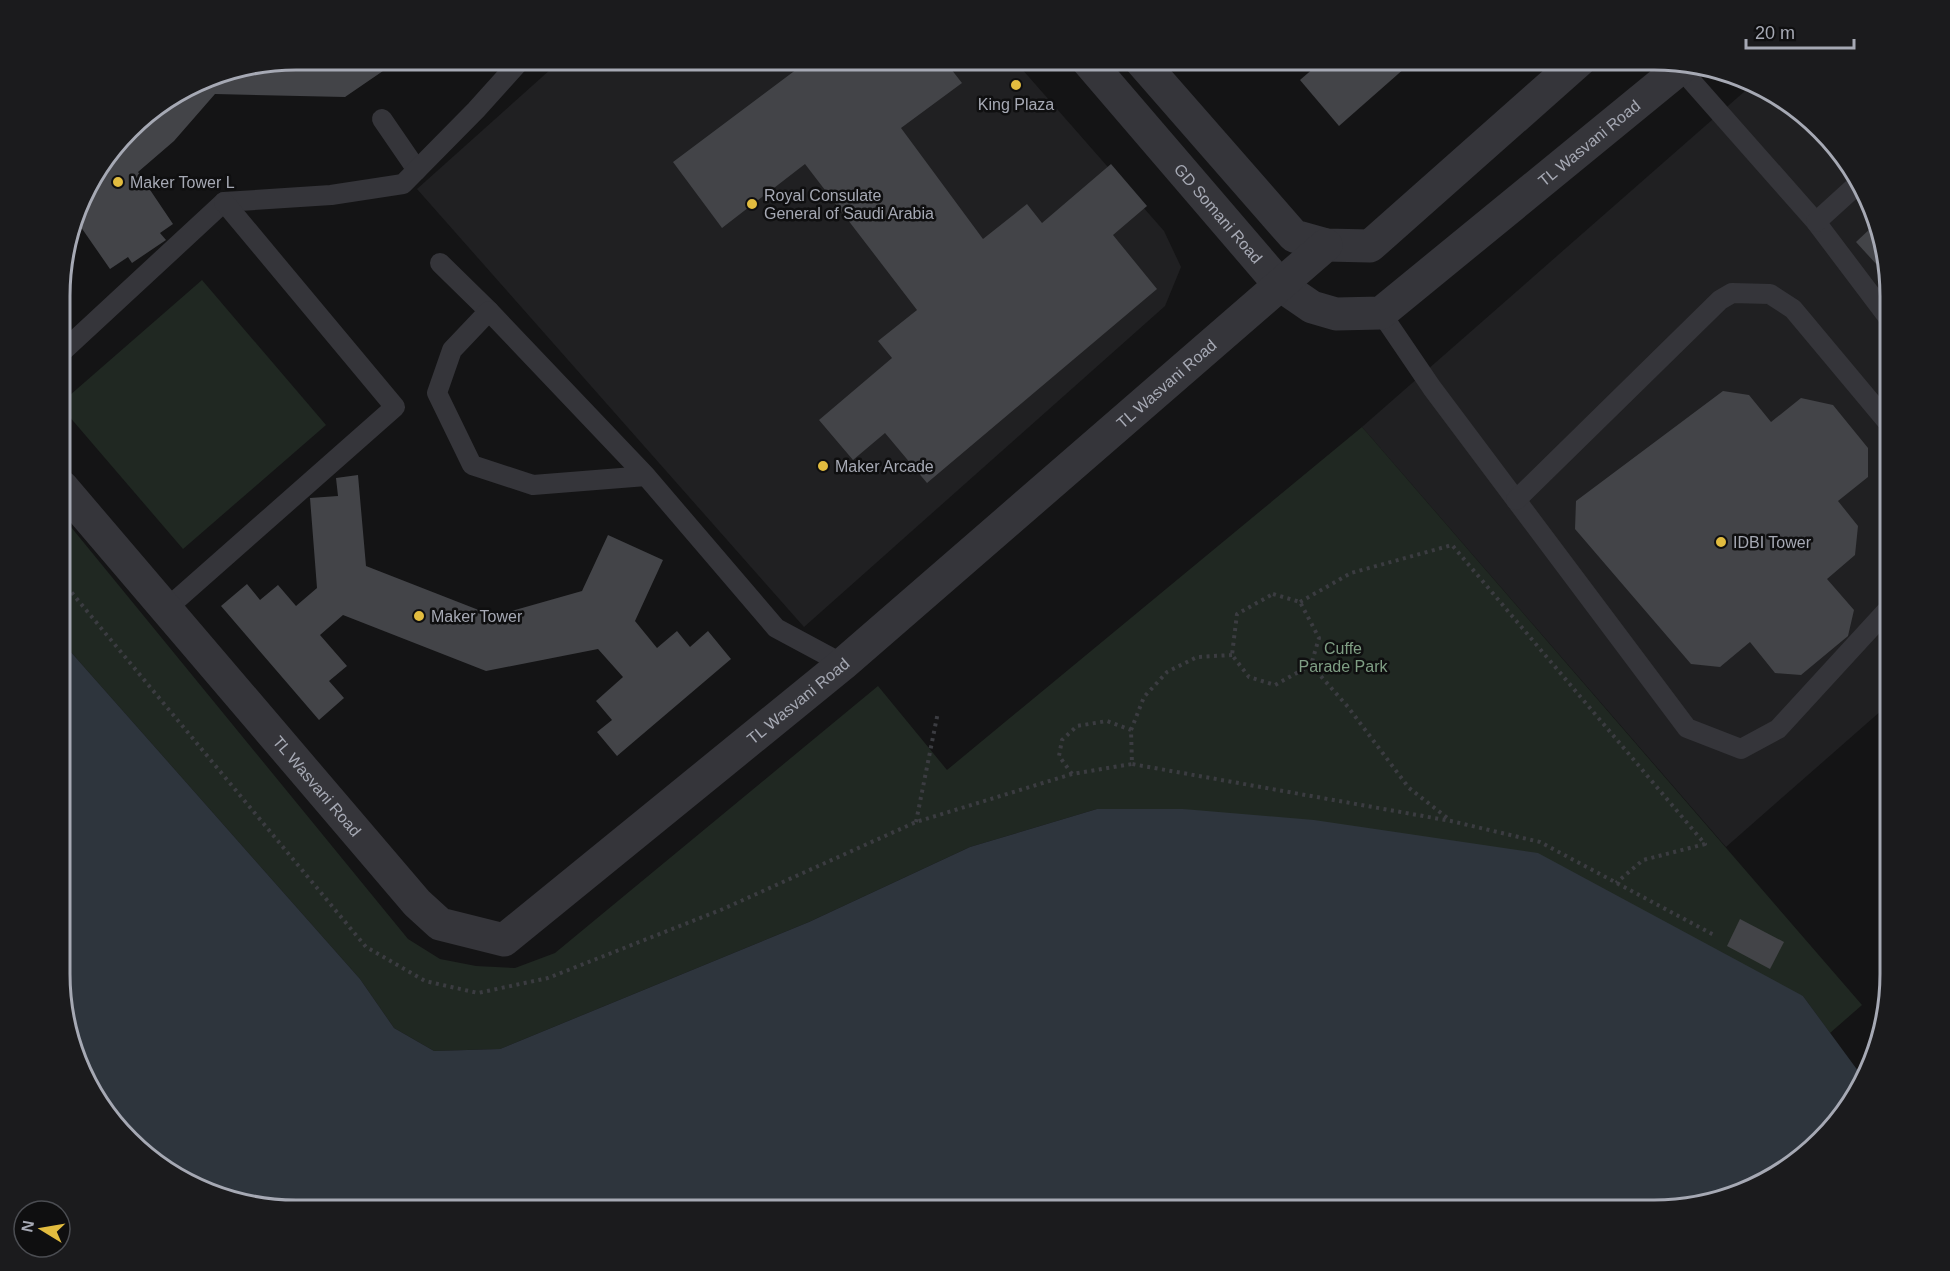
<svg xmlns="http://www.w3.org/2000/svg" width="1950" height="1271" viewBox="0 0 1950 1271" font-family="Arial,sans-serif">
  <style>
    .built { fill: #202022 }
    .green { fill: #202822 }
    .water { fill: #2e353d }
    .building { fill: #434448 }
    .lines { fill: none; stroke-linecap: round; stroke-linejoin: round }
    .path { stroke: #3b3c41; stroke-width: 4; stroke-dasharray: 3 4.5; stroke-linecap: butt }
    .service { stroke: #35353a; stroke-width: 20 }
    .minor { stroke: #35353a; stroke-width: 33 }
    .poi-dot { fill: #e2bc3f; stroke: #0f0f10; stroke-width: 2 }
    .labels { text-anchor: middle; stroke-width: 5; stroke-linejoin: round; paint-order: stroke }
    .poi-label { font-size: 16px; fill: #a6a9b4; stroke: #0f0f10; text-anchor: start }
    .street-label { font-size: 16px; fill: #a6a9b4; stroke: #0f0f10 }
    .park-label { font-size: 16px; fill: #7f9e84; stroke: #0f0f10 }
    .rim { fill: none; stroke: #a6a9b4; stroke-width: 3 }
  </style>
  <rect width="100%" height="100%" fill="#141415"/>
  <g class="built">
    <polygon points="561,60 1014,60 1164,231 1181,267 1165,306 804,627 417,189"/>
    <polygon points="1753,84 1785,100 1858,179 1890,281 1890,703 1726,847 1362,427"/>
  </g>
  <g class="green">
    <polygon points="202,280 326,425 183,549 62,408 62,402"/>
    <polygon points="1362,427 1862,1005 1830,1033 1803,996 1183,809 1097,809 970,847 809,922 500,1049 434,1051 394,1028 360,979 62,642 62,516 408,939 440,959 476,966 515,968 555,953 878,686 947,770"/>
  </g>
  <polygon class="water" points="62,642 360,979 394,1028 434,1051 500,1049 809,922 970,847 1097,809 1183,809 1314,820 1538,853 1803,996 1864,1079 1850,1106 1771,1179 1669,1211 296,1211 221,1199 165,1171 92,1093 62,1005"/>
  <g class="building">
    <polygon points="296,60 399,60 345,97 215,94 174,141 138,172 173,224 160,233 166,240 132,263 128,257 110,269 76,220 85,192 140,119 206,78"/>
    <polygon points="809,60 944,60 962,83 901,128 983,239 1027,204 1042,223 1111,164 1147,206 1113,235 1157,289 927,483 885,433 853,460 819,420 892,358 878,341 917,310 805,164 722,228 673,162"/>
    <polygon points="1323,60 1414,60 1339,126 1300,80"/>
    <polygon points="1873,226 1888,277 1856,242"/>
    <polygon points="1723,391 1749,395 1771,422 1801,398 1833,405 1868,448 1868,477 1838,501 1858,526 1855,555 1827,579 1854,610 1848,636 1801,675 1775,673 1750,642 1720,667 1691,664 1575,529 1576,501"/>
    <polygon points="358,475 366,566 494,616 582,591 608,535 663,560 635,621 657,648 677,631 690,647 708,631 731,659 617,756 597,732 612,720 596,701 623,677 598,649 486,671 343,615 320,635 347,666 329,681 344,698 319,720 221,606 247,584 260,600 278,585 296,606 317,588 310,498 338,496 336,478"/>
    <polygon points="1740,919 1784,942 1770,969 1727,946"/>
  </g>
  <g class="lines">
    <g class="path">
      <polyline points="62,581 366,947 425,981 478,993 548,978 723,909 916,822 1072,774 1132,764"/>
      <polygon points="1273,594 1300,602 1319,638 1311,665 1275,685 1249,677 1232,655 1237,614"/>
      <polyline points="1300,602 1351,573 1452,545 1705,844 1643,860 1616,883"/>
      <polyline points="1232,655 1197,657 1167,672 1144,697 1131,730 1132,764 1451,821 1540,842 1714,935"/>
      <polyline points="1311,665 1348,707 1409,788 1450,820"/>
      <polyline points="1072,774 1059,756 1062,740 1077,726 1107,721 1131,730"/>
      <polyline points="916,822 938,712"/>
    </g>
    <g class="service">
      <polyline points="1680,68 1816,222 1890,320"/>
      <polyline points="382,119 417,170"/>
      <polyline points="1816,222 1860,182"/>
      <polyline points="440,263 489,311"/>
      <polyline points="1381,313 1432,388 1687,728 1741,749 1778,729 1890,607"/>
      <polyline points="62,352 224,202 331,195 403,184 476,110 521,60"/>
      <polyline points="646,476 489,311 452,350 437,393 472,465 533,485 646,476 776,628 843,664"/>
      <polyline points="1516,500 1720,300 1732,293 1770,294 1793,309 1890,425"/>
      <polyline points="165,610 395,407 224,202"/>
    </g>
    <g class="minor">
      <path id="s1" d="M1087 60 1280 285 1312 307 1336 314 1381 313 1684 65"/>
      <polyline points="1140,60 1294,236 1326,245 1370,246 1580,60"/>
      <path id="s2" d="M62 487 417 903 440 924 504 940 843 664 1326 245"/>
    </g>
  </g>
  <g class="poi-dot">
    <circle cx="1016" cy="85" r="6"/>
    <circle cx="118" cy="182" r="6"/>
    <circle cx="752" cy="204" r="6"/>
    <circle cx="823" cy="466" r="6"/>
    <circle cx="1721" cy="542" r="6"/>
    <circle cx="419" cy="616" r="6"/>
  </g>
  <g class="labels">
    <g class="poi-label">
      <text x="1016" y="110" text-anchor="middle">King Plaza</text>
      <text x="130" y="188">Maker Tower L</text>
      <text x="764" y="201">Royal Consulate<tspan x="764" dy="18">General of Saudi Arabia</tspan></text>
      <text x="835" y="472">Maker Arcade</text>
      <text x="1733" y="548">IDBI Tower</text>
      <text x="431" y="622">Maker Tower</text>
    </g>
    <g class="street-label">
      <text dy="6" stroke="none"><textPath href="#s1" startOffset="674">TL Wasvani Road</textPath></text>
      <text dy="6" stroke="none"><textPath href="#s1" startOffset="202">GD Somani Road</textPath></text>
      <text dy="6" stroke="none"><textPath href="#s2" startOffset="1509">TL Wasvani Road</textPath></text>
      <text dy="6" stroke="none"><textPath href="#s2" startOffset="1023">TL Wasvani Road</textPath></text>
      <text dy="6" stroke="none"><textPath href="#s2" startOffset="393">TL Wasvani Road</textPath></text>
    </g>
    <g class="park-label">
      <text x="1343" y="654">Cuffe<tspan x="1343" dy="18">Parade Park</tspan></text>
    </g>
  </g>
  <path d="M0 0H1950V1271H0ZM296 70H1654A226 226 0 0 1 1880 296V974A226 226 0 0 1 1654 1200H296A226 226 0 0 1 70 974V296A226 226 0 0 1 296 70Z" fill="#1b1b1d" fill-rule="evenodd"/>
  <path class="rim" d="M296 70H1654A226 226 0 0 1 1880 296V974A226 226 0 0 1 1654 1200H296A226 226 0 0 1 70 974V296A226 226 0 0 1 296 70Z"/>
  <g transform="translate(42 1229) rotate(281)"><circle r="28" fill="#0f0f10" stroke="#4b4d52" stroke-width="1.5"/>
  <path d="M0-4.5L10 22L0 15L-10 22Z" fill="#e2bc3f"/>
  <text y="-9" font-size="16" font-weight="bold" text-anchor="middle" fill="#a6a9b4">N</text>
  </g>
  <path d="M1746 39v9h108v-9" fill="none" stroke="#a6a9b4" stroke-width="3"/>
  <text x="1755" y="39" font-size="18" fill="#a6a9b4" stroke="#0f0f10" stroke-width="4.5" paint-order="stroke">20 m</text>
</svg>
